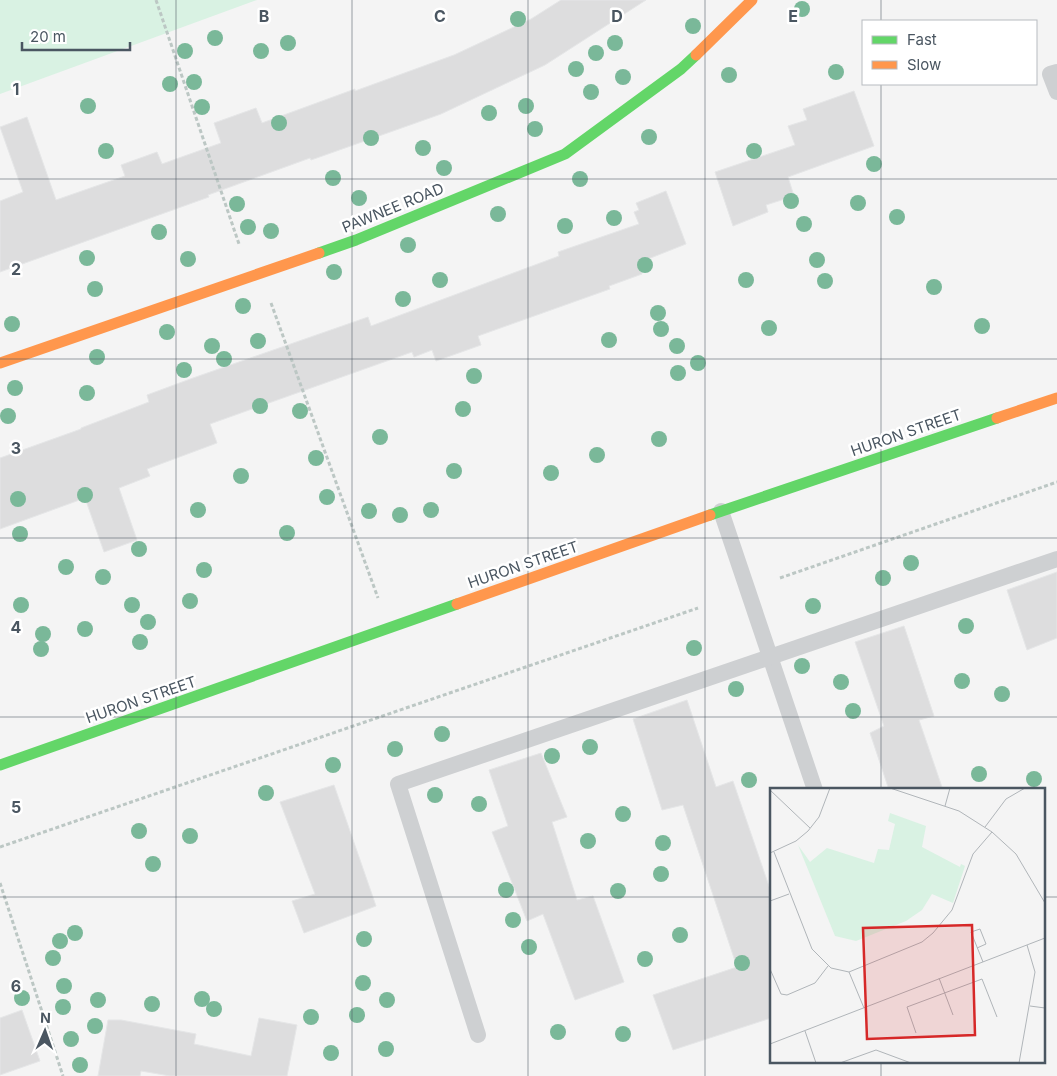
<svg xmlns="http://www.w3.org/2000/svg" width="1057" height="1076" viewBox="0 0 1057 1076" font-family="Inter,sans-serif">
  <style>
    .green { fill: #d9f2e3 }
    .building { fill: #ddddde; stroke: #e5e6e7 }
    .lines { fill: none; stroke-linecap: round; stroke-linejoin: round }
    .path { stroke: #bcc7c4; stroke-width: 3; stroke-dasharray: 4 2.5; stroke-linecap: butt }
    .lane { stroke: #ced0d2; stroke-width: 16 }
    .fast { stroke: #63d668; stroke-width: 11 }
    .slow { stroke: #ff974d; stroke-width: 11 }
    .tree { fill: #7ab899 }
    .grid { fill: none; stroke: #4a5661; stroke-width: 1; stroke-opacity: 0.55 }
    .labels { text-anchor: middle; stroke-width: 5; stroke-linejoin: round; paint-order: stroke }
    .street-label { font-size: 15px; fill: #4a5661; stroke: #fff }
    .inset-road { fill: none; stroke: #b0b5b9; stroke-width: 1 }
    .view { fill: #d62828; fill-opacity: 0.15; stroke: #d62828; stroke-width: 2.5 }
    .inset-edge { fill: none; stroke: #4a5661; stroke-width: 2.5 }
    .grid-label { font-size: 16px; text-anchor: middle; font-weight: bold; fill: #4a5661; stroke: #fff; stroke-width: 5; stroke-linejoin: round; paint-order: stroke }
  </style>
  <rect width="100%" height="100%" fill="#f4f4f4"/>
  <polygon class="green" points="0,0 257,0 0,94"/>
  <g class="building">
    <polygon points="561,0 646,0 545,65 441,114 311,160 310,158 208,195 209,197 0,272 0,201 23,192 0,127 27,117 56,200 125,176 121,165 157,152 162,164 221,143 214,123 256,108 262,123 355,89 355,91 454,55 531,19"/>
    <polygon points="854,91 874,146 788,177 794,196 766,205 768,212 733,226 715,172 795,145 788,126 807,120 803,109"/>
    <polygon points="666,191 686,244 638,263 642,274 609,286 610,289 478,336 481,345 436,361 432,350 414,357 412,352 210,424 217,443 147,469 150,476 119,488 137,540 104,552 85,498 0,529 0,458 81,429 81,428 149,402 147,395 193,378 368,317 371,326 559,256 558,252 639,224 634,212 639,210 636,203"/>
    <polygon points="1057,572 1057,638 1027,650 1007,590"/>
    <polygon points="904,626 934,716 919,720 943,790 889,790 870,733 884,726 855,642"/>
    <polygon points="687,700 716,787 733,781 771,892 771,1018 673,1050 653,995 737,967 683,805 662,810 633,719"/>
    <polygon points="541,753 567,817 552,822 577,900 593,896 624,982 575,1000 543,914 527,921 492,832 508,826 489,770"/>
    <polygon points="334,785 376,906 304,933 292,901 315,894 280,802"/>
    <polygon points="22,1010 40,1061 0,1075 0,1018"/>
    <polygon points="259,1018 297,1025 287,1076 170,1076 141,1071 140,1076 98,1076 108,1020 121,1020 196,1034 194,1044 251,1056"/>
  </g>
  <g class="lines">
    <g class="path">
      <polyline points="156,0 239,244"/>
      <polyline points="271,303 378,598"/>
      <polyline points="780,578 1057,482"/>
      <polyline points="0,847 698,608"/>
      <polyline points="0,883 63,1076"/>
    </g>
    <g class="lane">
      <polyline points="1057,72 1050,74 1057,92"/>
      <polyline points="721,511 815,790"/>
      <polyline points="478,1035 398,784 1057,559"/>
    </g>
    <g class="fast">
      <polyline points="319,253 356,240 565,154 681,69 696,55"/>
      <polyline points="710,515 997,418"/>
      <polyline points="0,765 457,604"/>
    </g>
    <g class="slow">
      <polyline points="696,55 752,0"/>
      <polyline points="0,363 319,253"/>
      <polyline points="997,418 1057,398"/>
      <polyline points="457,604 710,515"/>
    </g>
  </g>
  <g class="tree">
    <circle cx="802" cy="9" r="8"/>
    <circle cx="518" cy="19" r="8"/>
    <circle cx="693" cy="26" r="8"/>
    <circle cx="215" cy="38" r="8"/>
    <circle cx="288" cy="43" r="8"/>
    <circle cx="615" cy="43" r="8"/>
    <circle cx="185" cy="51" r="8"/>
    <circle cx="261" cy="51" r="8"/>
    <circle cx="596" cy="53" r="8"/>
    <circle cx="576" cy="69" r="8"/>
    <circle cx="836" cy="72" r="8"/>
    <circle cx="729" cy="75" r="8"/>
    <circle cx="623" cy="77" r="8"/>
    <circle cx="194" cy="82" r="8"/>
    <circle cx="170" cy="84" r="8"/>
    <circle cx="591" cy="92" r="8"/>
    <circle cx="88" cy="106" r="8"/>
    <circle cx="526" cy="106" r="8"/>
    <circle cx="202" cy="107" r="8"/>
    <circle cx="489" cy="113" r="8"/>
    <circle cx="279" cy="123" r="8"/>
    <circle cx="535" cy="129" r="8"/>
    <circle cx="649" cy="137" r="8"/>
    <circle cx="371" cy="138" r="8"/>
    <circle cx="423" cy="148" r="8"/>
    <circle cx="106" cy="151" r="8"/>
    <circle cx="754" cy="151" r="8"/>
    <circle cx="874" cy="164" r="8"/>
    <circle cx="444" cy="168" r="8"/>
    <circle cx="333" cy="178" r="8"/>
    <circle cx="580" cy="179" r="8"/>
    <circle cx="359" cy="198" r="8"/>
    <circle cx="791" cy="201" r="8"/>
    <circle cx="858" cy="203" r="8"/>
    <circle cx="237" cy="204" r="8"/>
    <circle cx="498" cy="214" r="8"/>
    <circle cx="897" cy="217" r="8"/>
    <circle cx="614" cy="218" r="8"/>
    <circle cx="804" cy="224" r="8"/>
    <circle cx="565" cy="226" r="8"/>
    <circle cx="248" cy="227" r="8"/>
    <circle cx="271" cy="231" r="8"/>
    <circle cx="159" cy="232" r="8"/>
    <circle cx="408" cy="245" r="8"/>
    <circle cx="87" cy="258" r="8"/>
    <circle cx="188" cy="259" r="8"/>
    <circle cx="817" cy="260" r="8"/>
    <circle cx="645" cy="265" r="8"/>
    <circle cx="334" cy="272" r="8"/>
    <circle cx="440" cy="280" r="8"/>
    <circle cx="746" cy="280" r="8"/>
    <circle cx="825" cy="281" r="8"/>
    <circle cx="934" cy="287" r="8"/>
    <circle cx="95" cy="289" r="8"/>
    <circle cx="403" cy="299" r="8"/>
    <circle cx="243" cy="306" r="8"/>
    <circle cx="658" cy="313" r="8"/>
    <circle cx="12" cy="324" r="8"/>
    <circle cx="982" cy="326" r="8"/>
    <circle cx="769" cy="328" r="8"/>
    <circle cx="661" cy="329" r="8"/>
    <circle cx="167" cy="332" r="8"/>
    <circle cx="609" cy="340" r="8"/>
    <circle cx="258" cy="341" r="8"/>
    <circle cx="212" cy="346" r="8"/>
    <circle cx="677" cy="346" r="8"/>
    <circle cx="97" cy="357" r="8"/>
    <circle cx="224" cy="359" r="8"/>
    <circle cx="698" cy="363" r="8"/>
    <circle cx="184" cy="370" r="8"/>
    <circle cx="678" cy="373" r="8"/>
    <circle cx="474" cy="376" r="8"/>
    <circle cx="15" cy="388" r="8"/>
    <circle cx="87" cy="393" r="8"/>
    <circle cx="260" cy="406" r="8"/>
    <circle cx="463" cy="409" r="8"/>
    <circle cx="300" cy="411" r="8"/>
    <circle cx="8" cy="416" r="8"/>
    <circle cx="380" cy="437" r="8"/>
    <circle cx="659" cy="439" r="8"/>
    <circle cx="597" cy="455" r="8"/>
    <circle cx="316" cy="458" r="8"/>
    <circle cx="454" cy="471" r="8"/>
    <circle cx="551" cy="473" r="8"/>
    <circle cx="241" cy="476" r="8"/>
    <circle cx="85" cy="495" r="8"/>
    <circle cx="327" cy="497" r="8"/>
    <circle cx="18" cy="499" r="8"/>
    <circle cx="198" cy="510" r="8"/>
    <circle cx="431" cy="510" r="8"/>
    <circle cx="369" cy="511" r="8"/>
    <circle cx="400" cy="515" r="8"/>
    <circle cx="287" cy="533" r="8"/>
    <circle cx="20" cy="534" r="8"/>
    <circle cx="139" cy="549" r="8"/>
    <circle cx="911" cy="563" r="8"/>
    <circle cx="66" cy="567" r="8"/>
    <circle cx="204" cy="570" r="8"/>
    <circle cx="103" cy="577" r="8"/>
    <circle cx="883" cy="578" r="8"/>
    <circle cx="190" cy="601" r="8"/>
    <circle cx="21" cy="605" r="8"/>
    <circle cx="132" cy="605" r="8"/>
    <circle cx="813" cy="606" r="8"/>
    <circle cx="148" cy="622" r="8"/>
    <circle cx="966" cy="626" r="8"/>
    <circle cx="85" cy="629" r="8"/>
    <circle cx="43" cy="634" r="8"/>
    <circle cx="140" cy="642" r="8"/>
    <circle cx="694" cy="648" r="8"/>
    <circle cx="41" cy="649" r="8"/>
    <circle cx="802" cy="666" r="8"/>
    <circle cx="962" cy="681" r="8"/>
    <circle cx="841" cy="682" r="8"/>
    <circle cx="736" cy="689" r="8"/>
    <circle cx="1002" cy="694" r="8"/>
    <circle cx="853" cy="711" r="8"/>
    <circle cx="442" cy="734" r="8"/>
    <circle cx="590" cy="747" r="8"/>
    <circle cx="395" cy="749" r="8"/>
    <circle cx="552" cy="756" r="8"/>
    <circle cx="333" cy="765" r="8"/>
    <circle cx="979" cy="774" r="8"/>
    <circle cx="1034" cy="779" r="8"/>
    <circle cx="749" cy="780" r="8"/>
    <circle cx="266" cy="793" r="8"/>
    <circle cx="435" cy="795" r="8"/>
    <circle cx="479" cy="804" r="8"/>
    <circle cx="623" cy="814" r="8"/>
    <circle cx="139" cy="831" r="8"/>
    <circle cx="190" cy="836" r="8"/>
    <circle cx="588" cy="841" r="8"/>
    <circle cx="663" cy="843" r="8"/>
    <circle cx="153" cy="864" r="8"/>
    <circle cx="661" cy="874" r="8"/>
    <circle cx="506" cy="890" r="8"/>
    <circle cx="618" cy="891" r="8"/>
    <circle cx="513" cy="920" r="8"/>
    <circle cx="75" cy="933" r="8"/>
    <circle cx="680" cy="935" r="8"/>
    <circle cx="364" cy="939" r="8"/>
    <circle cx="60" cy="941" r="8"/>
    <circle cx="529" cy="947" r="8"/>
    <circle cx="53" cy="958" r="8"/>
    <circle cx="645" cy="959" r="8"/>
    <circle cx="742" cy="963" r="8"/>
    <circle cx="363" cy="983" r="8"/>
    <circle cx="64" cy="986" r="8"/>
    <circle cx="22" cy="998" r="8"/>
    <circle cx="202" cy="999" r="8"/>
    <circle cx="98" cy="1000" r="8"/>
    <circle cx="387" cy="1000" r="8"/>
    <circle cx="152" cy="1004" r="8"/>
    <circle cx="63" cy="1007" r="8"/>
    <circle cx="214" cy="1009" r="8"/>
    <circle cx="357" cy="1015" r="8"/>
    <circle cx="311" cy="1017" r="8"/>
    <circle cx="95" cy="1026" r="8"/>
    <circle cx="558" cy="1032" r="8"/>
    <circle cx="623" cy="1034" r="8"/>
    <circle cx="71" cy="1039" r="8"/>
    <circle cx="386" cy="1049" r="8"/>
    <circle cx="331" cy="1053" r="8"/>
    <circle cx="80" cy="1065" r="8"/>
  </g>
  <path class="grid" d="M176 0V1076M352 0V1076M528 0V1076M705 0V1076M881 0V21M881 84V790M0 179H1057M0 359H1057M0 538H1057M0 717H1057M0 897H771M1043 897H1057M881 1062V1076"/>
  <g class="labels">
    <g class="street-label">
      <text transform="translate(393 208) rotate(-22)" y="5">PAWNEE ROAD</text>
      <text transform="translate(906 433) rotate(-19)" y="5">HURON STREET</text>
      <text transform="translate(523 565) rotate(-19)" y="5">HURON STREET</text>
      <text transform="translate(141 700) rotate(-19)" y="5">HURON STREET</text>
    </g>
  </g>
  <g transform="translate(770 788)">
    <rect width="275" height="275" fill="#f4f4f4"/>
    <path d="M120 25 156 38 152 59 190 79 191 76 195 78 183 115 162 106 152 122 136 133 86 153 65 148 28 57 40 74 57 60 104 75 108 61 119 62 125 36 118 33Z" fill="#d9f2e3"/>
    <path class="inset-road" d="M120 0 189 23 222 44 246 66 275 115M0 2 40 40M175 18 180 0M215 39 236 11 255 0M4 64 42 161 61 180 79 184 152 154 163 145 182 122 203 66 222 44M0 65 26 53 38 43 49 29 60 0M0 113 19 106M207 160 216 156 210 141 201 144 213 174M0 181 11 206 17 207 45 195 58 178M79 184 94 220M169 190 183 227M260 218 275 220M35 243 46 275M146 245 137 219 212 191 227 229M0 256 275 150M70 275 106 262 141 275M249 275 265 184 257 157"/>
    <path class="view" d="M202 137 205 247 97 251 93 140Z"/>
    <rect width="275" height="275" class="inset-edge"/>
  </g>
  <g class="grid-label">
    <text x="264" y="22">B</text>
    <text x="440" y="22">C</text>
    <text x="617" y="22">D</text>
    <text x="793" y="22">E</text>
    <text x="16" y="95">1</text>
    <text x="16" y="275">2</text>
    <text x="16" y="454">3</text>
    <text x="16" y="633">4</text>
    <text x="16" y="813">5</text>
    <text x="16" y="992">6</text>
  </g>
  <rect x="862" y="20" width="175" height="65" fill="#ffffff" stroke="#b7bbc0"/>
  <rect x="872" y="36" width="25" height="8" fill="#63d668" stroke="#b7bbc0"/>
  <text x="907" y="45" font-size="15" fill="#4a5661">Fast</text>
  <rect x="872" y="61" width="25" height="8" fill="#ff974d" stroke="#b7bbc0"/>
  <text x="907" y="70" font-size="15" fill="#4a5661">Slow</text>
  <g transform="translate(45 1031) rotate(2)" stroke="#ffffff" stroke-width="4" paint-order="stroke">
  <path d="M0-4L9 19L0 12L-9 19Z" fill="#4a5661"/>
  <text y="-8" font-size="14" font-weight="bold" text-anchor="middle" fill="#4a5661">N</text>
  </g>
  <path d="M22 42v8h108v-8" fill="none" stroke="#4a5661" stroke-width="2.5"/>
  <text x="30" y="42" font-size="15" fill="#4a5661" stroke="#ffffff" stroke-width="4" paint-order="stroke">20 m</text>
</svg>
